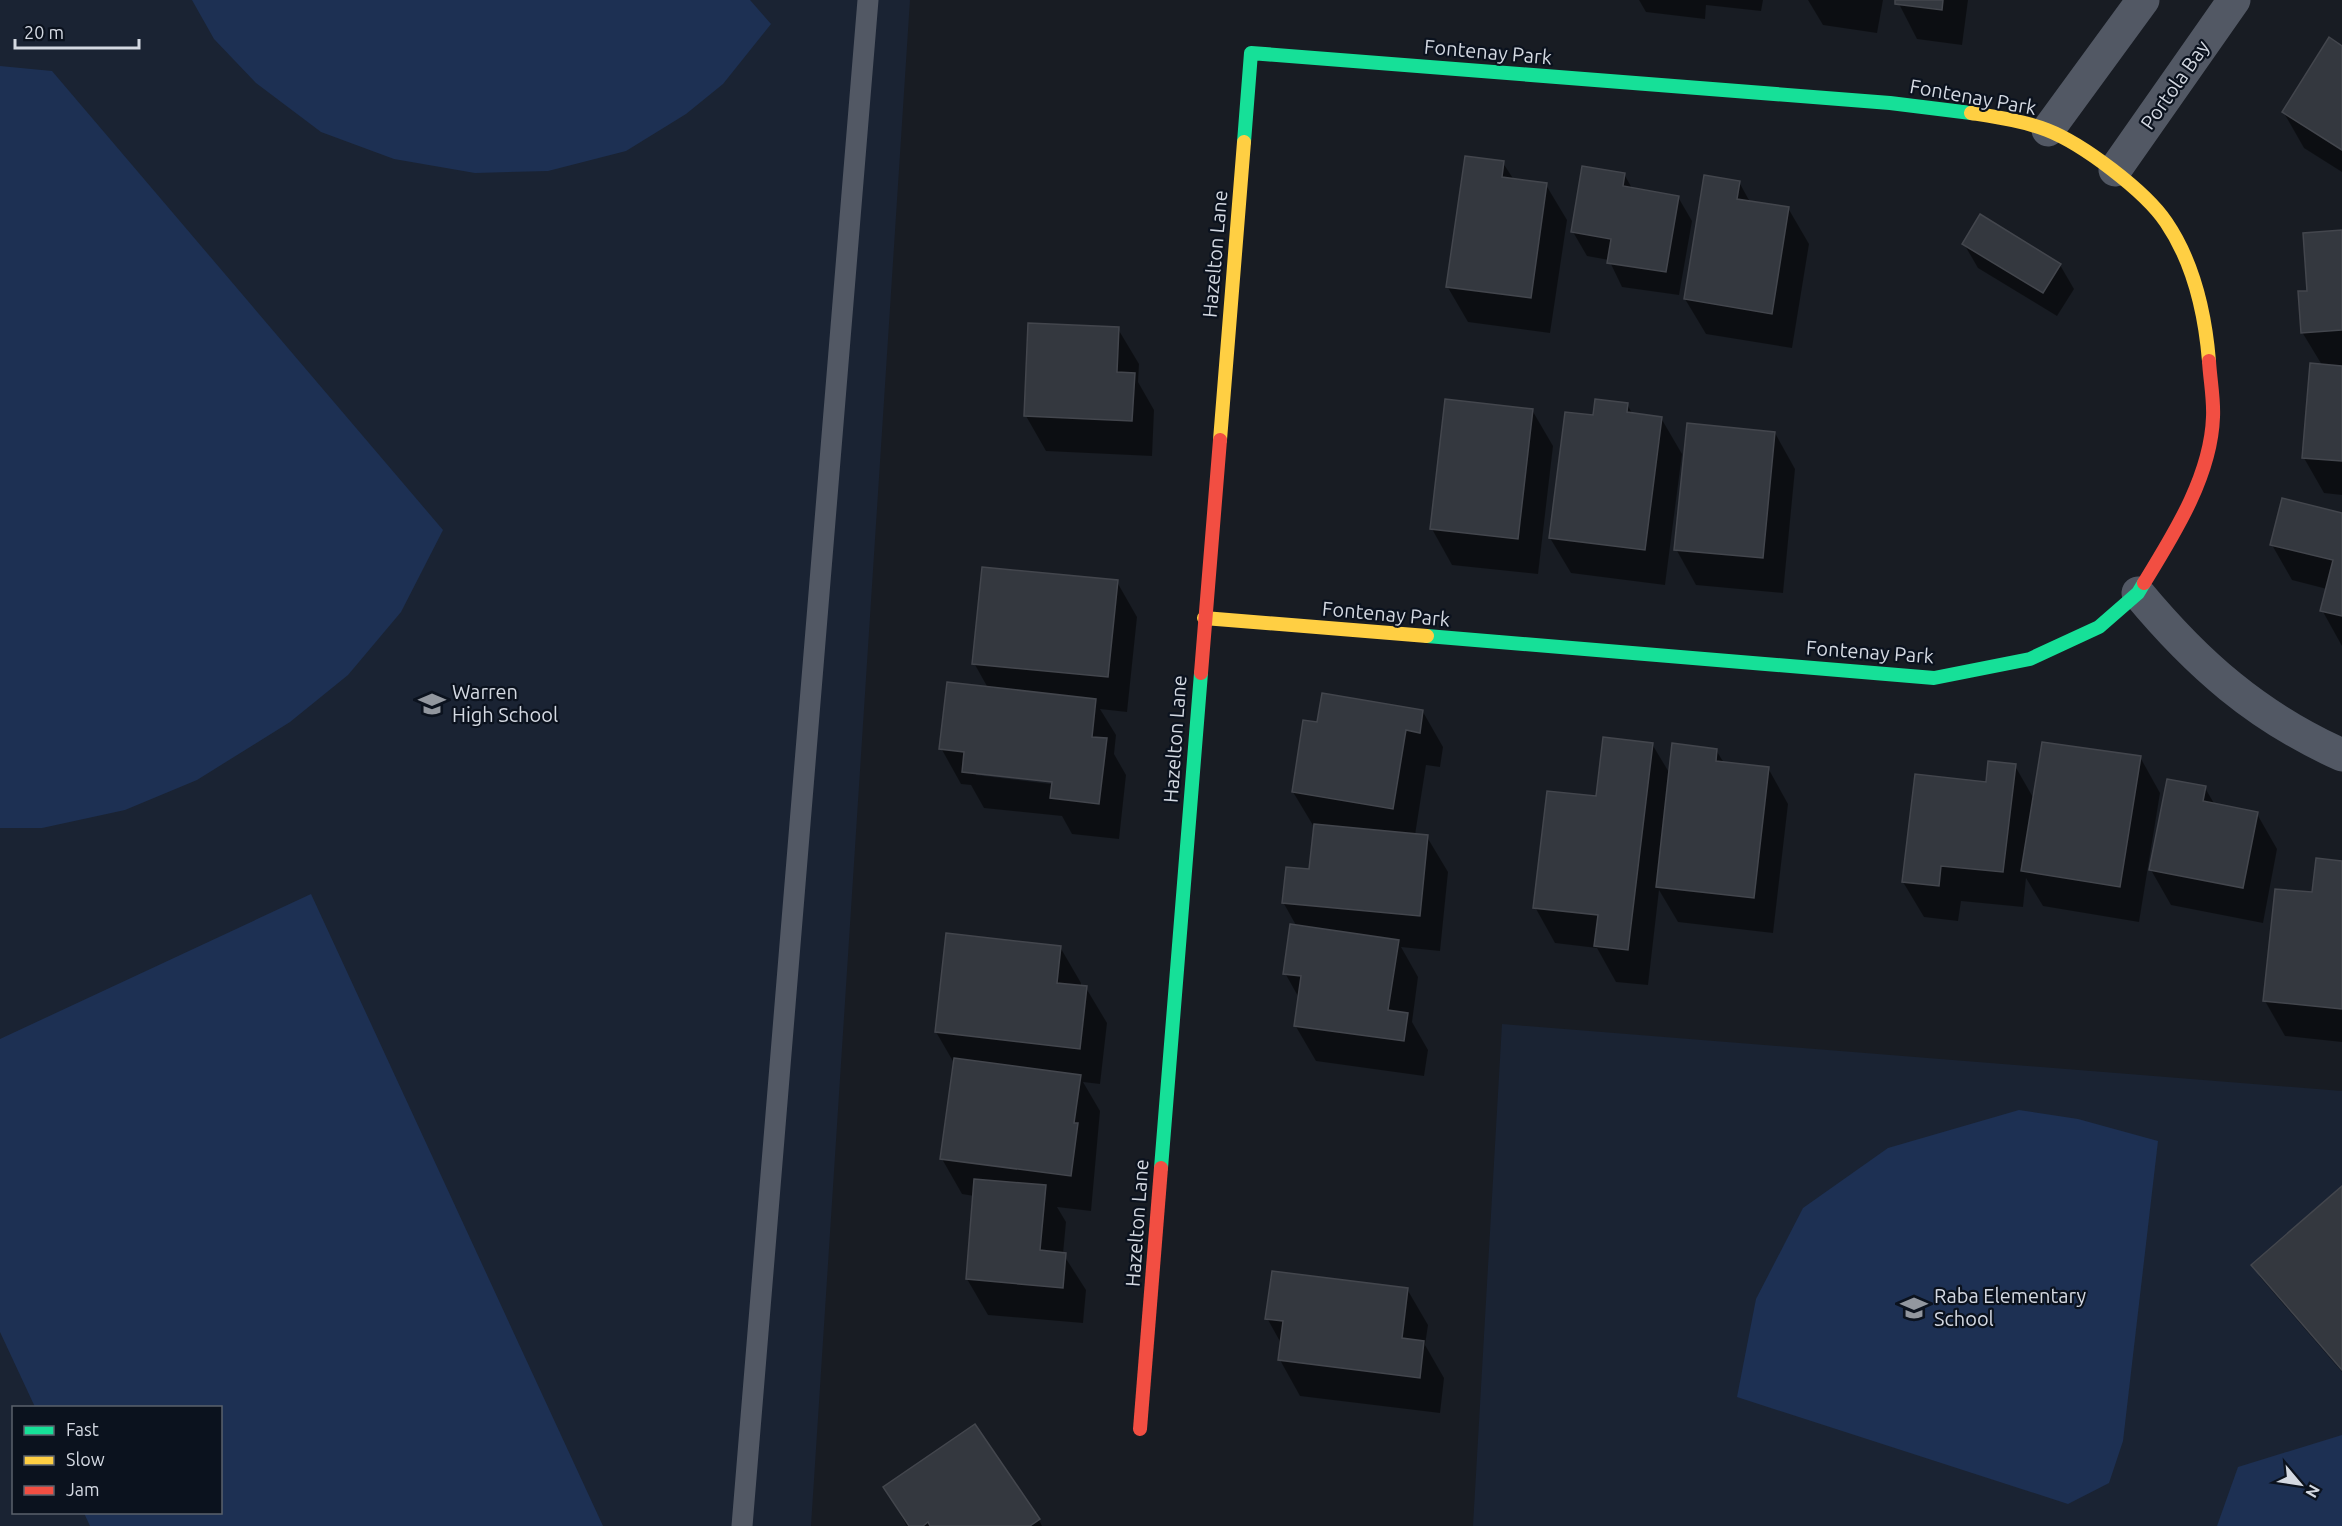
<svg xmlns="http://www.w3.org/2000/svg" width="2342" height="1526" viewBox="0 0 2342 1526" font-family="Ubuntu,sans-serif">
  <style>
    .built { fill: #1a2333; fill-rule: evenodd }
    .green { fill: #1d3053 }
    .shadow { fill: #0007; fill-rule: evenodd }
    .building { fill: #34383f; stroke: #43464d; stroke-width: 1.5 }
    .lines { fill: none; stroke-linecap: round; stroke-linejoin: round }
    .lane { stroke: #525864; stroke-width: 21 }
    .street { stroke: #525864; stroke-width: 33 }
    .fast { stroke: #16e098; stroke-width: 14 }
    .slow { stroke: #ffcf43; stroke-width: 14 }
    .jam { stroke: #f24e42; stroke-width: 14 }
    .labels { text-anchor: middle; stroke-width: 4.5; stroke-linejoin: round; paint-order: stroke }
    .street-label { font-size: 20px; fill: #d4d9e2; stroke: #0b121e }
    .poi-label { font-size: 20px; fill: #d4d9e2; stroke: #0b121e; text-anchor: start }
  </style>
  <rect width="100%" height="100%" fill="#181c23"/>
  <g class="built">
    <path d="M0 0H910L811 1526H0ZM14 1408H220V1512H14Z"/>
    <polygon points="1502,1024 2342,1091 2342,1526 1473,1526"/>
  </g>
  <g class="green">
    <polygon points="192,0 750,0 771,24 723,84 686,114 626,151 548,171 475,173 394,159 321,132 256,83 214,39"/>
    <polygon points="0,66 52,71 443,530 401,612 348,675 290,722 197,780 125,810 42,828 0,828"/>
    <polygon points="311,894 603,1526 90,1526 84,1513 220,1512 220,1408 35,1407 0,1332 0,1039"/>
    <polygon points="2019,1110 2078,1119 2158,1141 2123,1441 2109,1483 2068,1504 1737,1397 1756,1299 1803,1208 1888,1148"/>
    <polygon points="2342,1435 2342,1526 2217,1526 2238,1467"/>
  </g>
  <g class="shadow">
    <polygon points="1639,0 1763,0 1761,11 1706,5 1705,19 1646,12"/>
    <polygon points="1808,0 1883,0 1877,33 1823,25"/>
    <polygon points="1897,0 1968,0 1962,45 1917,39"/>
    <polygon points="2342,47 2342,172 2304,148 2284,113"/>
    <polygon points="1503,163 1514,180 1546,185 1567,220 1550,333 1468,322 1447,286"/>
    <polygon points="1624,174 1633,190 1678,197 1692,221 1679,295 1622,287 1609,260 1587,256 1573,232"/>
    <polygon points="1739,182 1750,202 1788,208 1809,244 1792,348 1706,334 1685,299"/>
    <polygon points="2342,232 2342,495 2324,493 2304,458 2322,365 2302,332 2308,292"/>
    <polygon points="1964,244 2060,265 2074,289 2057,316 1978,268"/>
    <polygon points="1118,329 1139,364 1138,382 1154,410 1152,456 1046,451 1026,416"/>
    <polygon points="1627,404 1633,415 1661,418 1682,454 1665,585 1571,573 1550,538 1594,417"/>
    <polygon points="1532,410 1553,446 1538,574 1452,565 1432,529"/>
    <polygon points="1775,433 1795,469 1783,593 1696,585 1676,549"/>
    <polygon points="2342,514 2342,646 2322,610 2327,589 2292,580 2272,545"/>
    <path d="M1117 582 1137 617 1127 712 1100 709 1116 735 1114 754 1126 775 1119 839 1072 834 1062 816 984 808 971 785 961 784 941 748 988 688 974 663ZM976 772 1060 782 1059 785 976 775Z"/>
    <polygon points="1423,712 1443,747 1440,767 1426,765 1415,835 1427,837 1448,872 1440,951 1401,947 1418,977 1412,1022 1428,1050 1424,1076 1316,1061 1295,1025 1299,998 1285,973 1297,927 1283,902 1311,871 1314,827 1293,792 1318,724"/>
    <polygon points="1652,744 1670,774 1716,750 1724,763 1768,768 1788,804 1773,933 1678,922 1659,890 1648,985 1616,982 1597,948 1555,943 1535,907 1597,798"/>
    <polygon points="2140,757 2160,793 2139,922 2043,906 2026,878 2023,907 1961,901 1958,921 1924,917 1903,882 1987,784 2015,766 2034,799"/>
    <polygon points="2205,788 2215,805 2257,814 2277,849 2263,923 2171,905 2151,870"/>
    <polygon points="2342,862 2342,1042 2285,1036 2265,1001 2313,894"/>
    <polygon points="1060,947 1081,983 1081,987 1086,988 1107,1023 1100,1084 1083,1082 1100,1111 1091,1211 1057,1207 1066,1222 1063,1254 1086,1290 1083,1323 988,1315 967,1279 974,1196 962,1194 942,1159 954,1063 936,1032"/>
    <polygon points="2342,1188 2342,1372 2260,1277 2253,1265"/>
    <polygon points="1407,1289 1428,1325 1425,1345 1444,1378 1440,1413 1300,1396 1280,1360 1282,1345 1267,1318"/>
    <polygon points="885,1488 1039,1520 1042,1526 907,1526"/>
  </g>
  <g class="building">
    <polygon points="1895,0 1943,0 1942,10 1895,4"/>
    <polygon points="2329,37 2342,46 2342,150 2282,112"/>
    <polygon points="1465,156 1504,161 1502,177 1547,183 1531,298 1446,287"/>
    <polygon points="1582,166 1625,173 1623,186 1679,196 1666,272 1607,263 1611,239 1571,232"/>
    <polygon points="1704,175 1740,181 1737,199 1789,207 1772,314 1684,299"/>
    <polygon points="1980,214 2061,264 2043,293 1962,244"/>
    <polygon points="2342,230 2342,330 2301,333 2298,291 2307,291 2303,233"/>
    <polygon points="1028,323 1119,327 1117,372 1135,373 1132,421 1024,416"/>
    <polygon points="2310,363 2342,366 2342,461 2302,458"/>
    <polygon points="1445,399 1533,409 1518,539 1430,529"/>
    <polygon points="1595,399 1628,403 1627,412 1662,417 1645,550 1549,538 1565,412 1593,415"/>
    <polygon points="1687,423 1775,432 1763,558 1674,550"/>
    <polygon points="2282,498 2342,513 2342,616 2320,611 2333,560 2270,545"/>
    <polygon points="982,567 1118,580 1108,677 972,664"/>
    <polygon points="947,682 1096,699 1092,737 1107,738 1099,804 1050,798 1052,782 962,772 964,752 939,749"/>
    <polygon points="1322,693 1423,710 1420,733 1406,730 1393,809 1292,792 1303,720 1317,722"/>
    <polygon points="1603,737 1653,743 1628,950 1594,946 1598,915 1533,908 1547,791 1596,796"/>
    <polygon points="2042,742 2141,756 2120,887 2021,871"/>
    <polygon points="1672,743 1717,749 1716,761 1769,767 1754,898 1656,887"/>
    <polygon points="1988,761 2016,764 2003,872 1941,866 1939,886 1902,882 1915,774 1986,782"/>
    <polygon points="2167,779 2206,786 2203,801 2258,812 2243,888 2149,870"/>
    <polygon points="1314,824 1428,835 1420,916 1282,903 1286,867 1309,869"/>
    <polygon points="2316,858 2342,861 2342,1009 2263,1001 2275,889 2312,892"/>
    <polygon points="1290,924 1399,940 1388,1010 1408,1013 1404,1041 1294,1026 1301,976 1283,974"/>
    <polygon points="946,933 1061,946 1057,983 1087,986 1080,1049 935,1032"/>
    <polygon points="954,1058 1081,1075 1074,1123 1078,1123 1071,1176 940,1159"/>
    <polygon points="974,1179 1046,1185 1040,1250 1066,1253 1063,1288 966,1279"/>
    <polygon points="2342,1186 2342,1370 2251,1265"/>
    <polygon points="1272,1271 1408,1288 1402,1338 1424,1341 1420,1378 1278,1360 1283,1321 1265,1319"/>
    <polygon points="975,1424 1040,1519 1030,1526 930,1526 928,1522 923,1526 909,1526 883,1487"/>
  </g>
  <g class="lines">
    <polyline class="lane" points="742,1526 868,0"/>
    <g class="street">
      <polyline points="2048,130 2143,0"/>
      <polyline points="2115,170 2234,0"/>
      <path d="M2138 593C2197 664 2257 717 2342 755"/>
    </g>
    <g class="fast">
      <polyline points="1244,142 1251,53 1890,103 1971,113"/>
      <polyline points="1427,636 1934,678 2030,659 2099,627 2138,593 2144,583"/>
      <polyline points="1161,1168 1201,673"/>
    </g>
    <g class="slow">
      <path d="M1971 113C1996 117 2024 121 2047 130 2083 144 2145 191 2166 222 2194 263 2205 313 2209 361"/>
      <polyline points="1220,440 1244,142"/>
      <polyline points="1204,618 1427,636"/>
    </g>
    <g class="jam">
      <path d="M2144 583C2174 534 2211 476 2213 417 2214 399 2210 379 2209 361"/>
      <polyline points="1201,673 1220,440"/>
      <polyline points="1140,1429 1161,1168"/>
    </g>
  </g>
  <defs>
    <symbol id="school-bare" viewBox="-9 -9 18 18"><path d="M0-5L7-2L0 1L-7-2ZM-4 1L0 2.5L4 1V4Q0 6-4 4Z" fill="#92979f" stroke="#0b121e" stroke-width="2.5" paint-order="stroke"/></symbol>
  </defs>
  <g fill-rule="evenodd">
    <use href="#school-bare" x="413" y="685" width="38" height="38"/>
    <use href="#school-bare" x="1895" y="1289" width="38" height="38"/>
  </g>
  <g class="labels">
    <g class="street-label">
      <text transform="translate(1488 52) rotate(5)" y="7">Fontenay Park</text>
      <text transform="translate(2175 85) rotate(-55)" y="7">Portola Bay</text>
      <text transform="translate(1973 97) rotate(10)" y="7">Fontenay Park</text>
      <text transform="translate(1215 254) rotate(-85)" y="7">Hazelton Lane</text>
      <text transform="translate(1386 614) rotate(5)" y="7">Fontenay Park</text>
      <text transform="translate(1870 652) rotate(4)" y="7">Fontenay Park</text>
      <text transform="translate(1175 739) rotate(-86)" y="7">Hazelton Lane</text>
      <text transform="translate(1137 1223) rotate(-86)" y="7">Hazelton Lane</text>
    </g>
    <g class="poi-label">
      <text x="452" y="699">Warren<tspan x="452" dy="23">High School</tspan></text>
      <text x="1934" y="1303">Raba Elementary<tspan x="1934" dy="23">School</tspan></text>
    </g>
  </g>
  <rect x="12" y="1406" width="210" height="108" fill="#0b121e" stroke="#5b626c" stroke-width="1.5"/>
  <rect x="24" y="1426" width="30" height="9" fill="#16e098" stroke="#5b626c" stroke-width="1.5"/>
  <text x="66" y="1436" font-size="18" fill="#d4d9e2">Fast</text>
  <rect x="24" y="1456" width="30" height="9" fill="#ffcf43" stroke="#5b626c" stroke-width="1.5"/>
  <text x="66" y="1466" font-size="18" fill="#d4d9e2">Slow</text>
  <rect x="24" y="1486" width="30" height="9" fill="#f24e42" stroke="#5b626c" stroke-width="1.5"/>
  <text x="66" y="1496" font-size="18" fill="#d4d9e2">Jam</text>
  <g transform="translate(2300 1484) rotate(119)" stroke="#0b121e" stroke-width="4.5" paint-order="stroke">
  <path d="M0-4.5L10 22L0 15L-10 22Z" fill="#d4d9e2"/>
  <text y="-9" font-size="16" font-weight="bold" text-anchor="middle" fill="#d4d9e2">N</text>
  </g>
  <path d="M15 39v9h124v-9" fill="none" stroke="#d4d9e2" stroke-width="3"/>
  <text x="24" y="39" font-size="18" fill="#d4d9e2" stroke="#0b121e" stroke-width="4.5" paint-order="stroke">20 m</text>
</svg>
